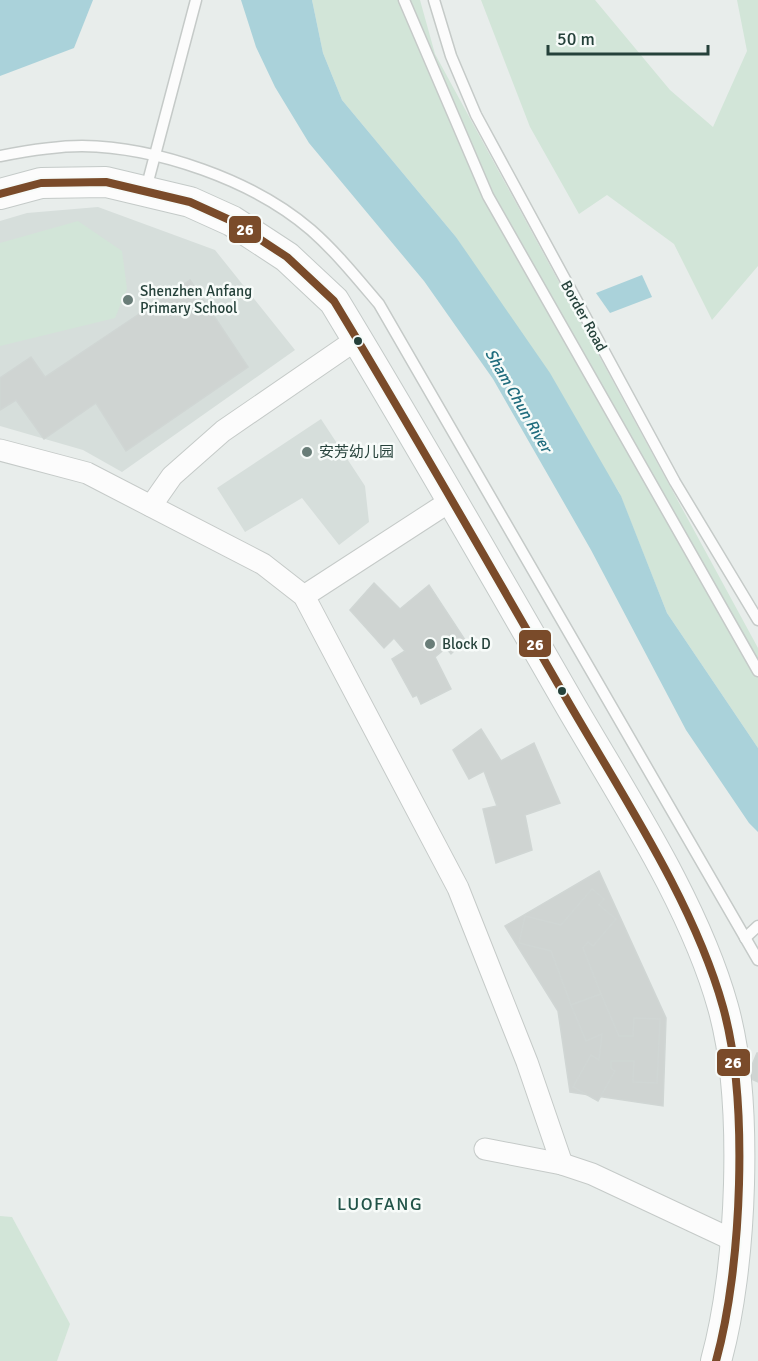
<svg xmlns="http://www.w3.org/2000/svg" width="758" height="1361" viewBox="0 0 758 1361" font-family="Signika,'Noto Sans SC',sans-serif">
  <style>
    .built { fill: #d6dedb }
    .green { fill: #d2e5d8 }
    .water { fill: #aad2da }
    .building { fill: #cfd4d2; stroke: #d0d6d4; stroke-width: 1.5 }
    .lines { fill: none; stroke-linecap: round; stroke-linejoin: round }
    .lane-casing { stroke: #c5cac8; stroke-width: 13 }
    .street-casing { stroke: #c5cac8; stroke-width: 23 }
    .secondary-casing { stroke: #c4cac8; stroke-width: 32 }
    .lane { stroke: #fcfcfc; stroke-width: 10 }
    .street { stroke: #fcfcfc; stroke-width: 21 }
    .secondary { stroke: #fcfcfc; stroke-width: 30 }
    .bus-1-casing { stroke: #f7fbf9; stroke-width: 12 }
    .bus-1 { stroke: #7a4b2a; stroke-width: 8 }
    .poi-dot { fill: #697d78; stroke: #f7fbf9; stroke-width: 2 }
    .bus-dot { fill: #25413a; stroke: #f7fbf9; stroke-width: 2 }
    .labels { text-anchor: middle; stroke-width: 5; stroke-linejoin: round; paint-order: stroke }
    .poi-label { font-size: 15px; fill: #25413a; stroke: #f7fbf9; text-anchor: start }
    .street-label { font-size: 15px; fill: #25413a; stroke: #f7fbf9 }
    .water-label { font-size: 16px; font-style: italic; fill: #1f6c7d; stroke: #f7fbf9 }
    .quarter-label { font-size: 18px; letter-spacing: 1.5px; fill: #215348; stroke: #f7fbf9 }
    .line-badge { stroke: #f7fbf9; stroke-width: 2 }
    .badge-label { font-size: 16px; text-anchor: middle; font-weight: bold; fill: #fff }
  </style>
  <rect width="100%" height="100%" fill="#e8edeb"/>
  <g class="built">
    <polygon points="98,207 215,250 295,350 122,472 83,450 0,426 0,221 27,213"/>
    <polygon points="321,419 365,486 369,522 339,545 302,498 245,532 217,488"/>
  </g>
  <g class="green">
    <polygon points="312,0 420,0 435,54 758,648 758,748 667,613 619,492 456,237 342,100 323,53"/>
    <polygon points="481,0 595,0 670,90 713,127 747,51 737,0 758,0 758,266 712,320 674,244 607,195 579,214 530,127"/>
    <polygon points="78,221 122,251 127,289 115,318 0,346 0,243"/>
    <polygon points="0,1216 12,1217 70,1324 57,1361 0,1361"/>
  </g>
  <g class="water">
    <polygon points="0,0 93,0 74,48 0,76"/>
    <polygon points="241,0 312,0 323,53 342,100 456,237 550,373 621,496 667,613 758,748 758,832 749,823 686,730 591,550 493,379 424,281 309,143 275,87 256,47"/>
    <polygon points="642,275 652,297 610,313 596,293"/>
  </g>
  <g class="building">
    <polygon points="190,280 248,367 126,451 96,403 44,439 16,400 0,410 0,378 31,357 45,377"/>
    <polygon points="374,583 400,609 429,585 465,640 451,654 446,648 435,657 451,689 421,704 417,695 413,697 392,659 405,651 394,638 384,648 350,610"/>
    <polygon points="481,729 501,761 534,743 560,803 525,815 532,850 496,863 483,809 497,806 484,771 469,779 453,750"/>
    <polygon points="599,871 666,1018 663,1106 570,1092 558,1011 505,926"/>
    <polygon points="592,889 604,899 599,905 616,919 593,946 588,942 583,948 601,994 571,1005 551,951 519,943 525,916 561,925"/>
    <polygon points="601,994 619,1036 633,1036 634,1018 660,1019 657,1083 633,1082 634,1061 611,1061 611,1068 615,1071 598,1101 573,1087 591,1055 599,1060 602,1034 586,1041 571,1005"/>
    <polygon points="757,1053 758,1053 758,1082 747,1077"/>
  </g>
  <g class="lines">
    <defs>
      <g id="lane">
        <polyline points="404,0 488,196 758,671"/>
        <polyline points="434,0 451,56 476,115 675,482 758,620"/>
        <path d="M0 156C26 151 55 146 82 146 157 147 253 180 311 230 336 252 357 278 379 304L758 960"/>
        <polyline points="146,189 196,0"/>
        <polyline points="745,938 758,926"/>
      </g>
      <g id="street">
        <polyline points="0,450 87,473 263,564 304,596 458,888 527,1062 562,1164"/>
        <polyline points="151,506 172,476 223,431 357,339"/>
        <polyline points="304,596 452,500"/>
        <polyline points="485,1149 562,1164 592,1174 735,1241"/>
      </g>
      <path id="secondary" d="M0 194 41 183 106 182 190 202 232 221 287 257 334 301C416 436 494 573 573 710 626 801 695 906 723 1007 749 1100 742 1268 716 1361"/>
    </defs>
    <use href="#lane" class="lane-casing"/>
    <use href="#street" class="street-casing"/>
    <use href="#secondary" class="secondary-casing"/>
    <use href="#lane" class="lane"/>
    <use href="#street" class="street"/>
    <use href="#secondary" class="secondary"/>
    <defs>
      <path id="bus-1" d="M0 194 41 183 106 182 190 202 232 221 287 257 334 301C416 436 494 573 573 710 626 801 695 906 723 1007 749 1100 742 1268 716 1361"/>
    </defs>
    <use href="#bus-1" class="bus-1-casing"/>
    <use href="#bus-1" class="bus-1"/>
  </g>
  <g class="poi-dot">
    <circle cx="128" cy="300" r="6"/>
    <circle cx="307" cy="452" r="6"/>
    <circle cx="430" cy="644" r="6"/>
  </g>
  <g class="bus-dot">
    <circle cx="358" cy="341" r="5"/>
    <circle cx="562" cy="691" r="5"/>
  </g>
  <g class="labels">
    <g class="poi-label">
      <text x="140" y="296">Shenzhen Anfang<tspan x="140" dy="17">Primary School</tspan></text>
      <text x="319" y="457">安芳幼儿园</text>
      <text x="442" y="649">Block D</text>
    </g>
    <g class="street-label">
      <text transform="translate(584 316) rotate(61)" y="5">Border Road</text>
    </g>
    <g class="water-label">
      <text transform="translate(519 400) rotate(60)" y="6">Sham Chun River</text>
    </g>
    <g class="quarter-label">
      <text x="380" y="1210">LUOFANG</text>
    </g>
  </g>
  <g class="line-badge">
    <rect x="228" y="215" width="34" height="29" rx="6" fill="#7a4b2a"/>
    <rect x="518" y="629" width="34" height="29" rx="6" fill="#7a4b2a"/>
    <rect x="716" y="1048" width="35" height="29" rx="6" fill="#7a4b2a"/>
  </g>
  <g class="badge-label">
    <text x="245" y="235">26</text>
    <text x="535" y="650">26</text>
    <text x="733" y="1068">26</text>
  </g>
  <path d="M548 45v9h160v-9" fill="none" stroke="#25413a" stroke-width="3"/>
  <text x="557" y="45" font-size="18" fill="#25413a" stroke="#f7fbf9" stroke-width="4.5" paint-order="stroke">50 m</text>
</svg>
